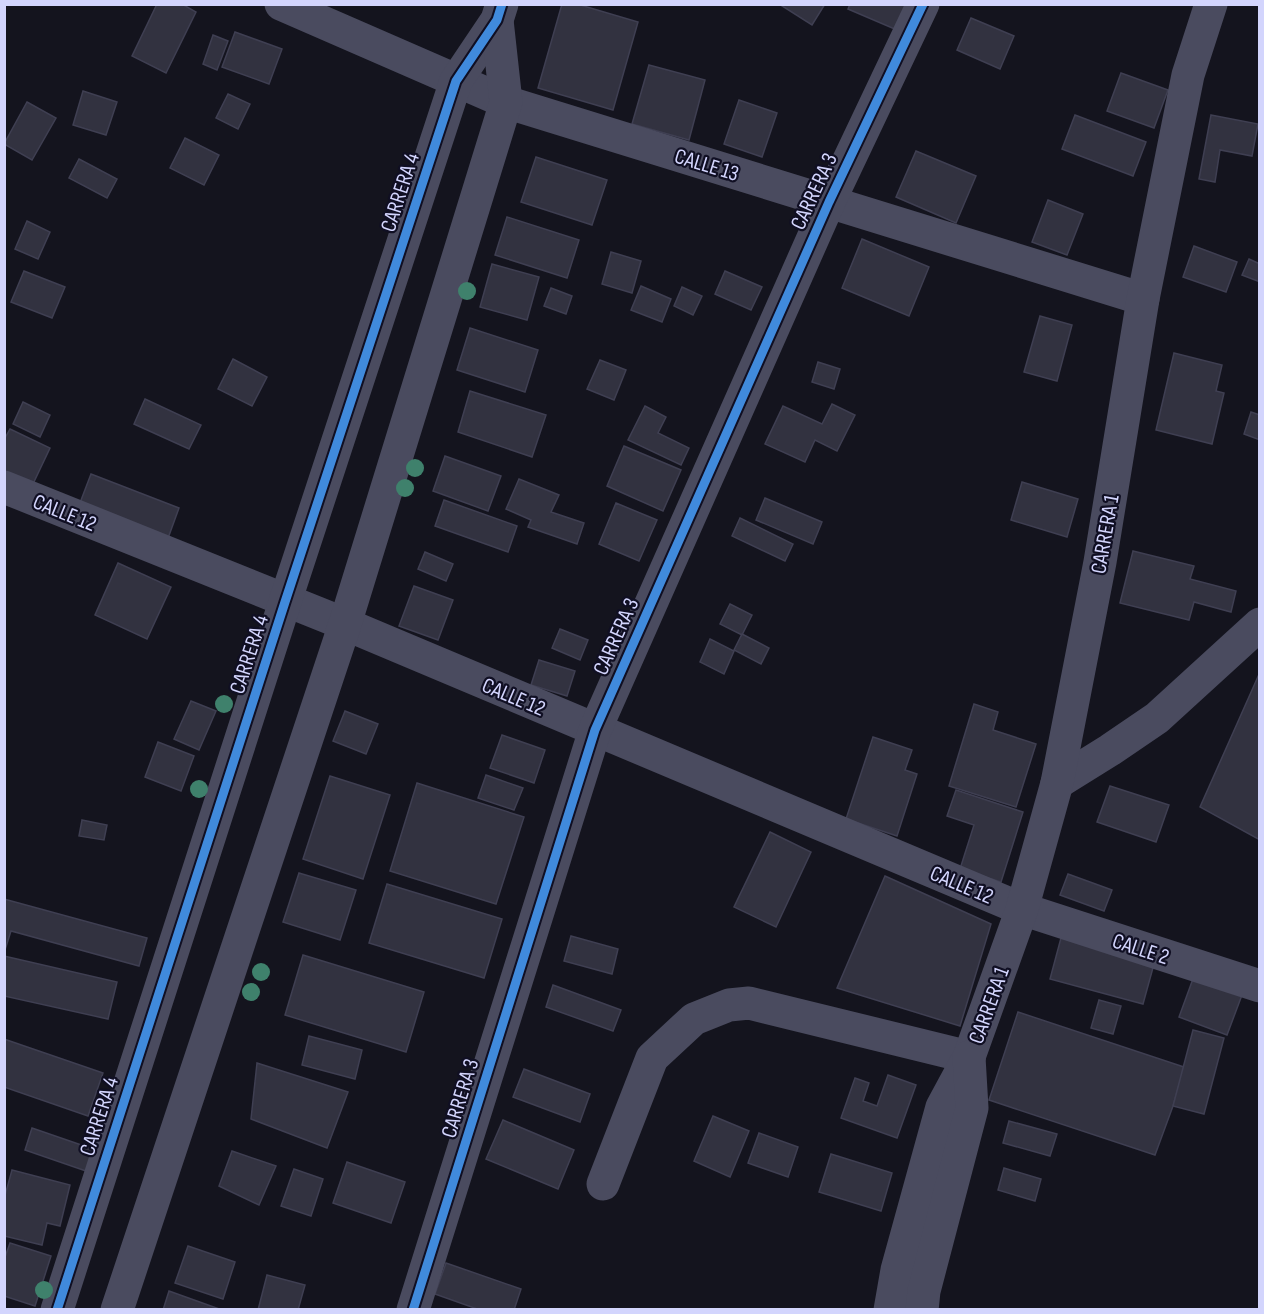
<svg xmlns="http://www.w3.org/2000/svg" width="1264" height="1314" viewBox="0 0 1264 1314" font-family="'Sofia Sans Condensed',sans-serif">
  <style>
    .building { fill: #323240; stroke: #3f3f52; stroke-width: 1.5 }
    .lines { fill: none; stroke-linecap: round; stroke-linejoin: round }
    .minor { stroke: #4a4b5f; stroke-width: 33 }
    .tertiary { stroke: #4a4b5f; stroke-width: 33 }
    .cycleway-casing { stroke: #100f23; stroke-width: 13 }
    .cycleway { stroke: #408adc; stroke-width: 9 }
    .tree { fill: #3f816c }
    .labels { text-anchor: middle; stroke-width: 4.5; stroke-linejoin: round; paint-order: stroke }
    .street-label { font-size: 22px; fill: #d3d5fd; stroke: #100f23 }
  </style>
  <rect width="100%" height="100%" fill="#14141e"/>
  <g class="building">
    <polygon points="157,4 182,4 196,12 166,73 132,56"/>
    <polygon points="562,4 577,4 638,22 613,110 538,88"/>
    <polygon points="779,4 825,4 812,25"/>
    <polygon points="850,4 917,4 904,33 848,9"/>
    <polygon points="971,18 1014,36 1000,69 957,50"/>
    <polygon points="235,32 282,49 269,84 222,67"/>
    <polygon points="213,35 228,41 217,70 203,64"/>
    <polygon points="649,65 705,80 689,140 632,124"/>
    <polygon points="1121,73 1168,90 1154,128 1107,111"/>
    <polygon points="83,91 117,102 106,135 73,125"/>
    <polygon points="228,94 250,104 238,129 216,118"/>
    <polygon points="739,100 777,113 762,157 724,144"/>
    <polygon points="27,102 56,118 32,160 4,144"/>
    <polygon points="1075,115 1146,142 1133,176 1062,149"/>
    <polygon points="1211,115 1258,124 1252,156 1220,150 1215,182 1199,179"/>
    <polygon points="185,138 219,155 204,185 170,168"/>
    <polygon points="916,151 976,176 956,223 896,197"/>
    <polygon points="536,157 607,180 592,225 521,202"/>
    <polygon points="79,159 117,179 107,198 69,178"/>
    <polygon points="1048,200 1083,214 1067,255 1032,242"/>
    <polygon points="507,217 579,240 567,278 495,255"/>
    <polygon points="27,221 50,232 38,259 15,249"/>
    <polygon points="862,239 929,267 909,316 842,288"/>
    <polygon points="1194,246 1237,262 1226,292 1183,277"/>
    <polygon points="611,252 641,261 632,293 602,284"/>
    <polygon points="1249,259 1260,264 1260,282 1242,275"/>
    <polygon points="492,264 539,277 527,320 480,307"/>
    <polygon points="24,271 65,287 52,318 11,302"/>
    <polygon points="725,271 762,287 751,310 715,294"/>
    <polygon points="641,286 671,299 662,322 631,310"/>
    <polygon points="682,287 702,296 693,315 674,306"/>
    <polygon points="551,288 572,296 566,314 544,306"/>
    <polygon points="1040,316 1072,325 1057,381 1024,372"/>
    <polygon points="470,328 538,350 525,392 457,370"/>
    <polygon points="1174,353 1222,365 1216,391 1224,393 1212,444 1156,430"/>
    <polygon points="233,359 267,377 252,406 218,389"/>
    <polygon points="600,360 626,370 614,400 587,389"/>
    <polygon points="818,362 840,369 834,389 812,382"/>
    <polygon points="470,391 546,415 532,457 458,432"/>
    <polygon points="145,399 201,425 189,449 134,424"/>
    <polygon points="23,402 50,415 40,437 13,424"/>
    <polygon points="832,404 855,415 837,451 815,440 805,462 765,444 783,406 822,424"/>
    <polygon points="645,406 666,417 658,433 689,448 681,465 628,440"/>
    <polygon points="1251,412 1260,415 1260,440 1244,434"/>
    <polygon points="10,429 50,448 32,486 4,473 4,440"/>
    <polygon points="624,446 681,470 663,511 607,486"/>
    <polygon points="445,456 501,476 488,511 433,491"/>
    <polygon points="91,474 179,508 167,541 78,508"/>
    <polygon points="519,479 559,495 551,512 584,523 577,544 528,527 531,520 506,509"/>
    <polygon points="1022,482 1078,499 1067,537 1011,520"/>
    <polygon points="765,498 822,522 813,544 756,520"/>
    <polygon points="444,500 517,526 508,552 435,526"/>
    <polygon points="616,503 657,520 639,561 599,544"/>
    <polygon points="740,518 793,544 785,561 732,536"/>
    <polygon points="1133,551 1194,566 1190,579 1236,591 1231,612 1194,602 1189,620 1120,603"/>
    <polygon points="425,552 453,564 446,581 418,569"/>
    <polygon points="118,563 171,587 147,639 95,615"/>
    <polygon points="414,586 453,600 438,640 399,626"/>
    <polygon points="730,604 752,615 742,635 720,624"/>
    <polygon points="560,629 588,640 580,660 552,648"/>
    <polygon points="742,634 769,648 761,664 734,650"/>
    <polygon points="710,639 734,651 724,674 700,662"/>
    <polygon points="539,660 575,671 567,696 531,685"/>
    <polygon points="1260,672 1260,840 1200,807"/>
    <polygon points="191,701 216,711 199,750 174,739"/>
    <polygon points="974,704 998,712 993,730 1036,744 1016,807 949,786"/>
    <polygon points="345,711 378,724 366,754 333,741"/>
    <polygon points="502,735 545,750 534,783 490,768"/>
    <polygon points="873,737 912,750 905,770 917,774 897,836 846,819"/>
    <polygon points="158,742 194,756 181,791 145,777"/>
    <polygon points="486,775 523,788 514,810 478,798"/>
    <polygon points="330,776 390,795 363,879 303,859"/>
    <polygon points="417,783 524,817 496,904 390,871"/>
    <polygon points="1110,786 1169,805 1156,842 1097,822"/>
    <polygon points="956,790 1023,812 1001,882 960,869 974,825 947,816"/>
    <polygon points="82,820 107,825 104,840 79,836"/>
    <polygon points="770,832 811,852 776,927 734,907"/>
    <polygon points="299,873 356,890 340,940 283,922"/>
    <polygon points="1068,874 1112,890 1104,911 1060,895"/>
    <polygon points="885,876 991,924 960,1026 837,988"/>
    <polygon points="387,884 502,919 484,978 369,943"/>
    <polygon points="4,899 147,938 139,966 11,931 4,953"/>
    <polygon points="571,936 618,949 612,974 564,961"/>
    <polygon points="1061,938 1154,964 1143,1004 1050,979"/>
    <polygon points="303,955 424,992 406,1052 285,1015"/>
    <polygon points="4,956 117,982 108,1019 4,996"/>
    <polygon points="1194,976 1242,995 1227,1035 1179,1017"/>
    <polygon points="553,985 621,1010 613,1031 546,1007"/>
    <polygon points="1099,1000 1121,1006 1113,1034 1091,1028"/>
    <polygon points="1018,1012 1184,1067 1173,1106 1155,1155 989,1100"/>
    <polygon points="1193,1030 1224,1038 1204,1114 1173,1106"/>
    <polygon points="309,1036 362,1050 355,1079 302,1065"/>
    <polygon points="4,1039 103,1073 88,1116 4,1087"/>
    <polygon points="257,1063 348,1092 327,1148 251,1119"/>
    <polygon points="524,1069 590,1094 580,1122 513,1097"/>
    <polygon points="888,1075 916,1085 897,1138 841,1118 855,1078 869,1083 863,1101 877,1106"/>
    <polygon points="713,1116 749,1131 730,1177 694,1161"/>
    <polygon points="503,1120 574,1150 558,1189 486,1159"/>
    <polygon points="1009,1121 1057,1134 1050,1156 1003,1143"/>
    <polygon points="32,1128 93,1149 86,1171 25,1150"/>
    <polygon points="759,1133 798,1147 788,1177 748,1163"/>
    <polygon points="232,1151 276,1166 259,1205 219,1186"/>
    <polygon points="831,1154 892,1173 881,1211 819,1192"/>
    <polygon points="347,1162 405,1182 391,1223 333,1203"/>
    <polygon points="1004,1168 1041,1179 1035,1201 998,1190"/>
    <polygon points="294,1169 323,1179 311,1216 281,1206"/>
    <polygon points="12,1170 70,1185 60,1226 47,1223 42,1245 4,1236 4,1199"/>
    <polygon points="10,1243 51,1256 35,1306 4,1296 4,1260"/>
    <polygon points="188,1246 235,1262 223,1299 175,1283"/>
    <polygon points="446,1263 521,1289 514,1310 480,1310 435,1294"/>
    <polygon points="267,1275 305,1285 298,1310 258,1310"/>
    <polygon points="169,1291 222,1310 163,1310"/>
  </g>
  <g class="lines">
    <g class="minor">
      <polyline points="281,4 506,102 1143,299"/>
      <polyline points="4,487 345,624 1022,909 1260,986"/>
      <polyline points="1057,783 1110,750 1157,718 1260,624"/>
      <polyline points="603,1184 652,1058 694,1019 729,1005 749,1003 969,1057"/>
      <polyline points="413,1310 595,730 829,202 923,4"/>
      <polyline points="890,1310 897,1270 942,1107 969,1057 1022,909 1057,783 1100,562 1143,299 1188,75 1211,4"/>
      <polyline points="922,1310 924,1291 972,1108 969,1057"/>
    </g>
    <g class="tertiary">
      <polyline points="57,1310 285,602 456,81 497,20 502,4"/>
      <polyline points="117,1310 345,624 506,102 497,20"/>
    </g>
    <defs>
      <g id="cycleway">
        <polyline points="57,1310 285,602 456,81 497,20 502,4"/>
        <polyline points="413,1310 595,730 829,202 923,4"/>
      </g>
    </defs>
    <use href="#cycleway" class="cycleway-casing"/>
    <use href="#cycleway" class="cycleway"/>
  </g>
  <g class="tree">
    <circle cx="467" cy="291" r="9"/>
    <circle cx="415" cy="468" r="9"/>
    <circle cx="405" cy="488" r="9"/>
    <circle cx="224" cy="704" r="9"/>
    <circle cx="199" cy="789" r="9"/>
    <circle cx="261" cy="972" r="9"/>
    <circle cx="251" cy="992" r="9"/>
    <circle cx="44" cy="1290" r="9"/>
  </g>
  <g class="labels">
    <g class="street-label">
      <text transform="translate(707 164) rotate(17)" y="8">CALLE 13</text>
      <text transform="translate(813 191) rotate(-65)" y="8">CARRERA 3</text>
      <text transform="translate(399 192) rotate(-72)" y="8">CARRERA 4</text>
      <text transform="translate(65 512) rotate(22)" y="8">CALLE 12</text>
      <text transform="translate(1104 534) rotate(-80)" y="8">CARRERA 1</text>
      <text transform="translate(615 636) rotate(-66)" y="8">CARRERA 3</text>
      <text transform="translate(248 654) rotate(-72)" y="8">CARRERA 4</text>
      <text transform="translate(514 696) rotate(23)" y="8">CALLE 12</text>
      <text transform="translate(962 884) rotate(23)" y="8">CALLE 12</text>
      <text transform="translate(1141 948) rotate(18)" y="8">CALLE 2</text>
      <text transform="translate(988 1005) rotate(-70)" y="8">CARRERA 1</text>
      <text transform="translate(459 1098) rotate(-73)" y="8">CARRERA 3</text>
      <text transform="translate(98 1116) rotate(-72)" y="8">CARRERA 4</text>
    </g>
  </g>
  <rect width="1264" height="1314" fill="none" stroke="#d3d5fd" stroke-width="12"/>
</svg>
